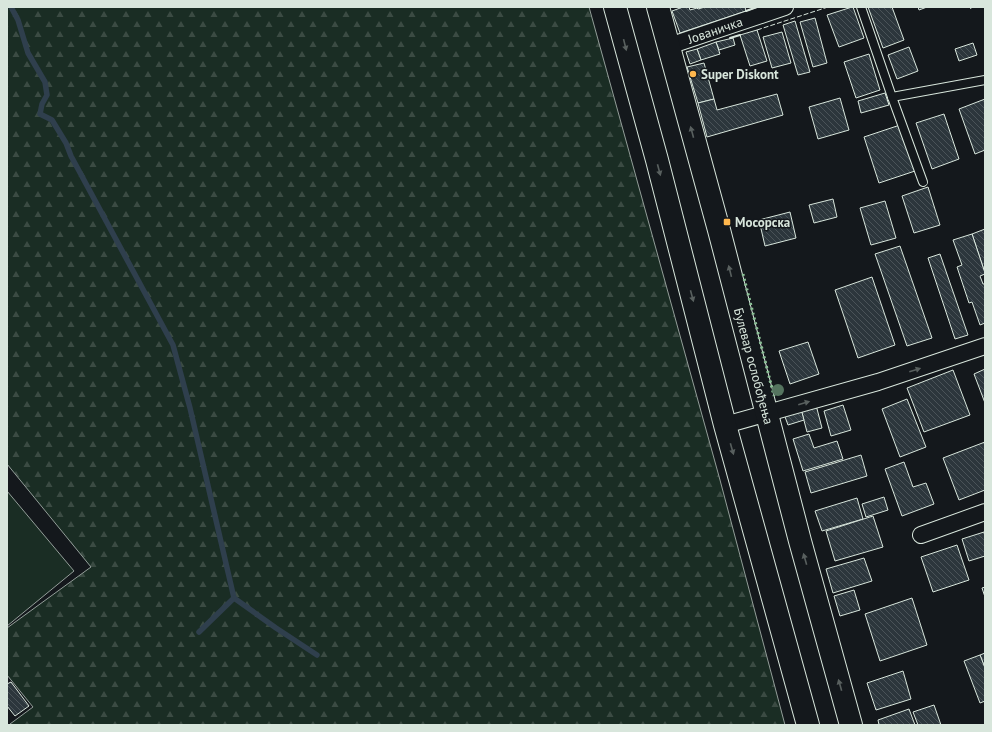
<svg xmlns="http://www.w3.org/2000/svg" width="992" height="732" viewBox="0 0 992 732" font-family="'PT Sans',sans-serif">
  <style>
    .forest { fill: url(#forest-firs); stroke: #939e99 }
    .pitch { fill: #1a2d24; stroke: #939e99 }
    .lines { fill: none; stroke-linecap: round; stroke-linejoin: round }
    .stream { stroke: #2f3f4d; stroke-width: 5.5 }
    .building { fill: url(#building-back-hatch); stroke: #d8e6dc }
    .service-casing { stroke: #d8e6dc; stroke-width: 10 }
    .minor-casing { stroke: #d8e6dc; stroke-width: 18 }
    .secondary-casing { stroke: #d8e6dc; stroke-width: 24 }
    .service { stroke: #14181c; stroke-width: 8 }
    .minor { stroke: #14181c; stroke-width: 16 }
    .secondary { stroke: #14181c; stroke-width: 22 }
    .hedge { stroke: #8ac095; stroke-width: 3; stroke-dasharray: 2 3; stroke-linecap: butt }
    .fence { stroke: #d8e6dc; stroke-width: 1; stroke-dasharray: 5 2; stroke-linecap: butt }
    .wall { stroke: #d8e6dc; stroke-width: 2 }
    .tree { fill: #55745f }
    .oneway { fill: #59605f }
    .poi-dot { fill: #ffb74d; stroke: #14181c; stroke-width: 1.5 }
    .labels { text-anchor: middle; stroke-width: 3; stroke-linejoin: round; paint-order: stroke }
    .street-label { font-size: 13px; fill: #d8e6dc; stroke: #14181c }
    .poi-label { font-size: 13px; font-weight: bold; fill: #d8e6dc; stroke: #14181c; text-anchor: start }
  </style>
  <defs>
    <pattern id="forest-firs" width="22" height="20" patternUnits="userSpaceOnUse"><rect width="22" height="20" fill="#1a2d24"/><path d="M5 1l3.5 6h-7zM16 11l3.5 6h-7z" fill="#3b4b43"/></pattern>
    <pattern id="building-back-hatch" width="6" height="6" patternUnits="userSpaceOnUse"><rect width="6" height="6" fill="#2c363c"/><path d="M-1 5l2 2M0 0l6 6M5-1l2 2" fill="none" stroke="#4a5358"/></pattern>
  </defs>
  <rect width="100%" height="100%" fill="#14181c"/>
  <polygon class="forest" points="7,7 589,7 720,480 785,725 11,725 10,724 33,707 7,675 7,628 91,567 7,464"/>
  <polygon class="pitch" points="7,491 74,571 7,626"/>
  <g class="lines">
    <g class="stream">
      <polyline points="11,7 18,20 28,53 45,82 47,95 42,104 40,114 52,120 66,143 71,156 173,345 190,408 234,598 276,628 317,655"/>
      <polyline points="199,632 234,598"/>
    </g>
  </g>
  <g class="building">
    <polygon points="683,7 689,7 690,10 697,8 698,9 705,7 745,7 746,11 680,33 672,11"/>
    <polygon points="852,7 853,7 864,38 839,47 827,15"/>
    <polygon points="868,7 892,7 904,40 883,48"/>
    <polygon points="918,7 927,7 919,10"/>
    <polygon points="815,18 827,63 813,67 800,22"/>
    <polygon points="795,21 810,72 798,75 783,25"/>
    <polygon points="757,30 767,61 750,66 740,35"/>
    <polygon points="782,32 791,63 772,68 763,37"/>
    <polygon points="733,38 735,45 719,50 716,42"/>
    <polygon points="716,42 720,54 701,60 697,49"/>
    <polygon points="973,43 977,55 959,61 955,49"/>
    <polygon points="909,47 918,71 897,79 888,55"/>
    <polygon points="697,49 701,60 690,64 686,52"/>
    <polygon points="869,54 880,90 856,98 844,62"/>
    <polygon points="704,63 714,99 698,103 687,67"/>
    <polygon points="885,93 889,105 861,113 858,101"/>
    <polygon points="777,94 783,115 707,137 698,103 714,99 717,110"/>
    <polygon points="840,98 849,130 818,139 809,107"/>
    <polygon points="985,99 985,150 975,154 959,109"/>
    <polygon points="944,114 959,159 932,169 916,123"/>
    <polygon points="900,125 915,171 879,183 864,137"/>
    <polygon points="928,187 940,225 914,233 902,196"/>
    <polygon points="833,199 837,217 814,223 809,205"/>
    <polygon points="885,201 896,238 871,245 860,208"/>
    <polygon points="790,212 796,238 765,246 759,220"/>
    <polygon points="985,229 985,273 972,234"/>
    <polygon points="972,234 985,273 985,274 980,276 983,284 985,284 985,323 980,325 972,302 969,303 957,267 962,265 953,240"/>
    <polygon points="900,246 932,338 907,346 875,254"/>
    <polygon points="940,254 968,335 955,339 928,258"/>
    <polygon points="872,277 895,345 858,358 835,290"/>
    <polygon points="808,342 819,374 790,384 779,351"/>
    <polygon points="985,369 985,403 974,374"/>
    <polygon points="953,370 970,415 924,432 907,388"/>
    <polygon points="907,399 926,447 900,457 882,409"/>
    <polygon points="816,405 822,428 807,432 801,409"/>
    <polygon points="843,405 851,430 831,436 824,411"/>
    <polygon points="801,409 804,420 788,425 784,414"/>
    <polygon points="809,434 814,448 837,441 843,459 803,471 793,439"/>
    <polygon points="985,442 985,490 959,500 943,458"/>
    <polygon points="861,455 867,476 811,493 805,472"/>
    <polygon points="904,462 913,487 926,483 934,504 902,516 885,469"/>
    <polygon points="884,497 888,510 866,517 862,504"/>
    <polygon points="857,498 863,519 822,531 815,511"/>
    <polygon points="873,516 883,547 835,561 826,531"/>
    <polygon points="984,532 985,536 985,556 969,561 962,539"/>
    <polygon points="957,545 969,580 933,592 921,557"/>
    <polygon points="864,558 872,581 833,593 826,569"/>
    <polygon points="985,587 985,597 982,588"/>
    <polygon points="854,590 860,610 840,616 834,596"/>
    <polygon points="912,598 927,645 880,661 865,614"/>
    <polygon points="985,653 985,668 980,655"/>
    <polygon points="980,655 985,668 985,701 980,703 964,661"/>
    <polygon points="903,671 911,699 876,710 867,683"/>
    <polygon points="11,682 29,706 15,716 7,706 7,684"/>
    <polygon points="934,705 941,725 918,725 913,712"/>
    <polygon points="909,709 915,725 879,725 878,720"/>
  </g>
  <g class="lines">
    <defs>
      <g id="service">
        <polyline points="861,7 892,97 923,182"/>
        <polyline points="892,97 985,80"/>
      </g>
      <g id="minor">
        <polyline points="669,46 785,7"/>
        <polyline points="725,425 878,382 985,346"/>
        <polyline points="921,535 985,512"/>
      </g>
      <g id="secondary">
        <polyline points="615,7 657,160 725,425 808,725"/>
        <polyline points="658,7 719,230 800,541 851,725"/>
      </g>
    </defs>
    <use href="#service" class="service-casing"/>
    <use href="#minor" class="minor-casing"/>
    <use href="#secondary" class="secondary-casing"/>
    <use href="#service" class="service"/>
    <use href="#minor" class="minor"/>
    <use href="#secondary" class="secondary"/>
    <polyline class="hedge" points="743,274 774,396"/>
    <g class="fence">
      <polyline points="970,7 971,9"/>
      <polyline points="757,30 828,7"/>
    </g>
    <g class="wall">
      <polyline points="746,11 757,7"/>
      <polyline points="730,38 740,35"/>
    </g>
  </g>
  <circle class="tree" cx="778" cy="390" r="6"/>
  <defs><path id="oneway-solid" d="M-6-.8H1V-3.2L6.5 0L1 3.2V.8H-6Z"/></defs>
  <g class="oneway">
    <use href="#oneway-solid" transform="translate(625 45) rotate(76)"/>
    <use href="#oneway-solid" transform="translate(692 132) rotate(-105)"/>
    <use href="#oneway-solid" transform="translate(659 170) rotate(75)"/>
    <use href="#oneway-solid" transform="translate(730 271) rotate(-104)"/>
    <use href="#oneway-solid" transform="translate(692 296) rotate(75)"/>
    <use href="#oneway-solid" transform="translate(915 370) rotate(-18)"/>
    <use href="#oneway-solid" transform="translate(804 403) rotate(-16)"/>
    <use href="#oneway-solid" transform="translate(732 449) rotate(74)"/>
    <use href="#oneway-solid" transform="translate(805 559) rotate(-106)"/>
    <use href="#oneway-solid" transform="translate(840 685) rotate(-106)"/>
  </g>
  <g class="poi-dot">
    <circle cx="693" cy="74" r="4"/>
    <rect x="723" y="218" width="8" height="8" rx="2"/>
  </g>
  <g class="labels">
    <g class="street-label">
      <text transform="translate(715 30) rotate(-19)" y="5">Јованичка</text>
      <text transform="translate(754 366) rotate(75)" y="5">Булевар ослобођења</text>
    </g>
    <g class="poi-label">
      <text x="701" y="79">Super Diskont</text>
      <text x="735" y="227">Мосорска</text>
    </g>
  </g>
  <rect width="992" height="732" fill="none" stroke="#d8e6dc" stroke-width="16"/>
</svg>
